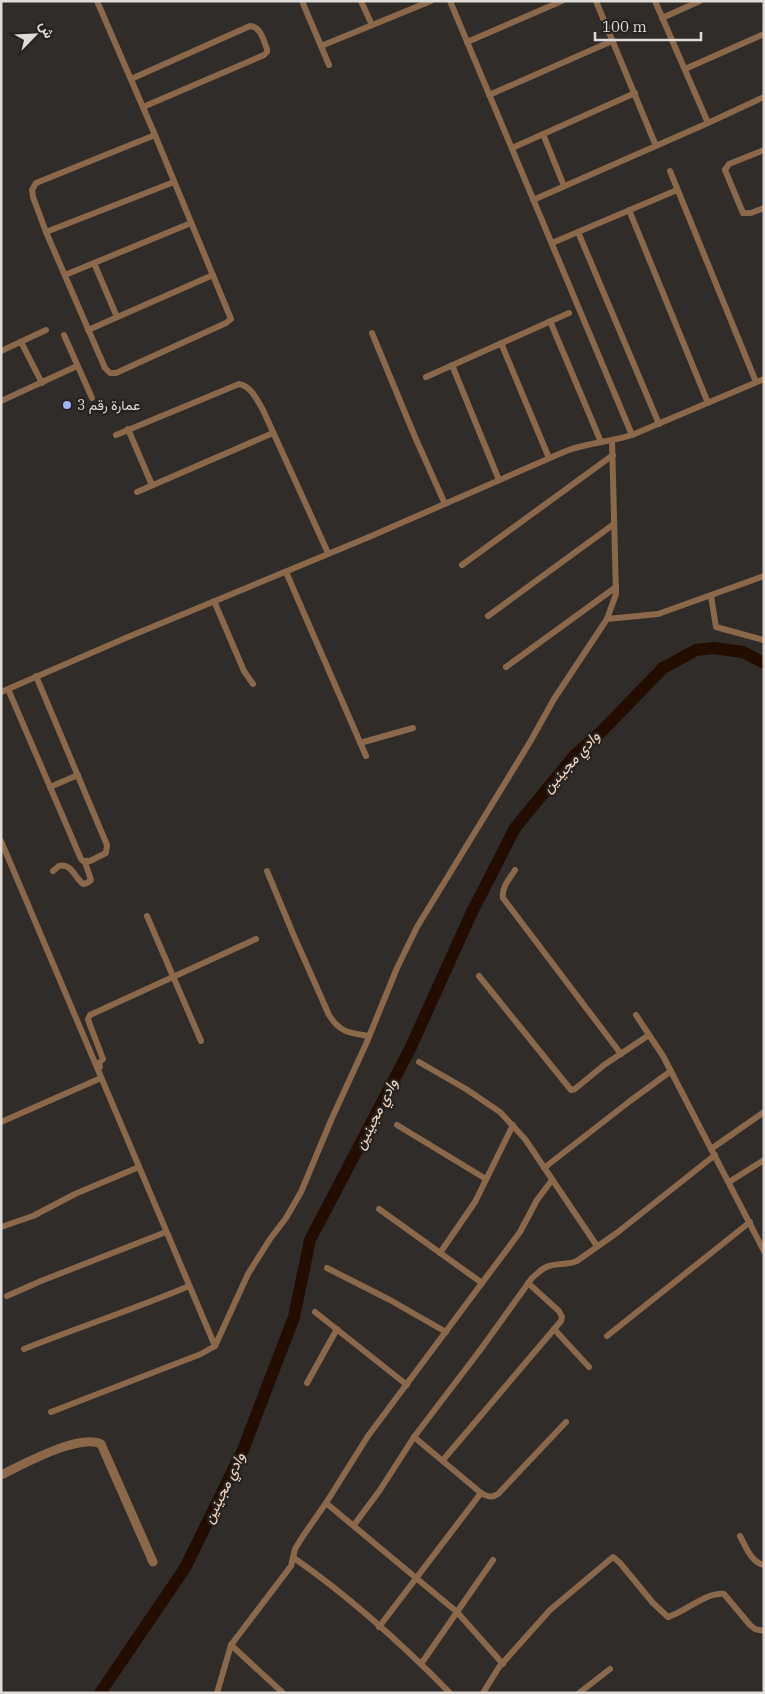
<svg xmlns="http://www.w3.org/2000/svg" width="765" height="1694" viewBox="0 0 765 1694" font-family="'IBM Plex Serif',Vazirmatn,serif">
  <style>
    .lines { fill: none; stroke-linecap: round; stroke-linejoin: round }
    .river { stroke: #220d00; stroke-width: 12 }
    .minor { stroke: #8c684a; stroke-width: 6 }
    .tertiary { stroke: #8c684a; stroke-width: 9 }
    .poi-dot { fill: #9cb4fd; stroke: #26221f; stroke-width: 2 }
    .labels { text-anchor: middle; stroke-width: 4.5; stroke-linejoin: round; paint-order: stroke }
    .poi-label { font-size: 14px; fill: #dedbd9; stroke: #26221f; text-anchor: start }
    .water-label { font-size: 15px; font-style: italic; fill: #f6d9c2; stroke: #26221f }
  </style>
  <rect width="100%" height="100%" fill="#2f2c29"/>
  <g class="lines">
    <polyline class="river" points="100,1693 185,1568 243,1450 294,1317 310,1240 410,1049 471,914 515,828 574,756 602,731 663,668 696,650 714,648 743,652 764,663"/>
    <g class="minor">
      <polyline points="97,1 155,135 231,319 226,323 116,373 110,373 105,368 46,232 33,197 32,190 36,183 155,135"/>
      <polyline points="302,1 329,65"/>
      <polyline points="361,1 372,25"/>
      <polyline points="450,1 632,435"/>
      <polyline points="596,1 656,146"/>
      <polyline points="655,1 708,123"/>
      <polyline points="662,18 700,1"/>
      <polyline points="467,42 562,1"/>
      <polyline points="321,46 431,1"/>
      <polyline points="685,69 764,34"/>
      <path d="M131 79 250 26C261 27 263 39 267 49V52L264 55 143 107"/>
      <polyline points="489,95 612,41"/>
      <polyline points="543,134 564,186"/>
      <polyline points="512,148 635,93"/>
      <polyline points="764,150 729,164 725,170 743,213 751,213 764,208"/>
      <polyline points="670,171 756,382"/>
      <polyline points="533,200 708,123 764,97"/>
      <polyline points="629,210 708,403"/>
      <polyline points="46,232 174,182"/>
      <polyline points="578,232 659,424"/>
      <polyline points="552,243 677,190"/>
      <polyline points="94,263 117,317"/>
      <polyline points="65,275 191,223"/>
      <polyline points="550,321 601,442"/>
      <polyline points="88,330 213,275"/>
      <polyline points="372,333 415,437 445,504"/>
      <polyline points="64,335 92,398"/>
      <polyline points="21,342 42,383"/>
      <polyline points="501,343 549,458"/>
      <polyline points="1,351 46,330"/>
      <polyline points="452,365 499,480"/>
      <polyline points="426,377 569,313"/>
      <polyline points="1,401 77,366"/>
      <polyline points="128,429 152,485"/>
      <path d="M116 435 239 384C251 386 257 400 263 410L328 553"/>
      <polyline points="137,492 273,433"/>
      <polyline points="462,565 613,455"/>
      <polyline points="286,572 366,756"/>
      <polyline points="711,596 716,627 764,640"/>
      <polyline points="214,601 244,671 253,684"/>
      <polyline points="488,616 614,524"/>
      <polyline points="607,619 658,614 764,576"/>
      <polyline points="506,667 616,587"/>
      <polyline points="8,689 81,859 83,861 90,861 106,853 107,845 36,676"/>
      <path d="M1 692 128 637 369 537 566 451C587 443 610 442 632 435L764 379"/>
      <polyline points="360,743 413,728"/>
      <polyline points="50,787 78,775"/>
      <polyline points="1,841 215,1346"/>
      <path d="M515 870C510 878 501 888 503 898L621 1054"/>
      <path d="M53 871 59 866C72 863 74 877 83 884L87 883 91 880 85 862"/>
      <path d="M267 871 294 936 329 1015C340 1033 350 1033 369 1036"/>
      <polyline points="147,916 201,1041"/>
      <polyline points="479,976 571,1090 575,1089 604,1065 649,1035"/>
      <polyline points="636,1015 663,1056 764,1251"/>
      <polyline points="419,1062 466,1089 500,1112 525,1139 597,1246"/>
      <polyline points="98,1068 100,1067 99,1063 103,1059 90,1025 88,1019 90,1015 256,939"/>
      <polyline points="1,1122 101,1078"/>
      <polyline points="397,1125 486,1179"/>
      <polyline points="711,1149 764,1112"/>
      <polyline points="544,1168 630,1101 671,1071"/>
      <polyline points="729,1182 764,1160"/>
      <polyline points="379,1209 482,1283"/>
      <polyline points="1,1227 33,1216 75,1194 139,1167"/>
      <polyline points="440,1253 475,1202 513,1125"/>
      <polyline points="327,1268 390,1300 446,1332"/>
      <polyline points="7,1296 41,1281 166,1232"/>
      <polyline points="315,1312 407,1385"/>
      <polyline points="554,1329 589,1367"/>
      <polyline points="607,1336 750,1222"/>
      <path d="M24 1349C79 1327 135 1309 189 1286"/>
      <polyline points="307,1383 337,1329"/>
      <polyline points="51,1412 201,1354 215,1346 248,1274 270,1239 286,1218 301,1192 332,1118 366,1044 397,968 417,927 530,742 554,699 607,619 616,594 612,440"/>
      <path d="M414 1437 481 1493C488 1497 492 1498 498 1494L566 1422"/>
      <polyline points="443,1460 561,1321 562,1317 559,1311 528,1283"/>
      <polyline points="326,1503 457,1612 503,1664"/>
      <path d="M354 1525 380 1490 414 1437 481 1349 532 1278C537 1274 542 1268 549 1266 558 1263 568 1265 577 1261L618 1232 715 1155"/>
      <path d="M740 1536C746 1547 751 1562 764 1565"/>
      <path d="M294 1558C350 1597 402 1644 450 1693"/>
      <polyline points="379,1627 481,1493"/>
      <polyline points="231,1645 283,1693"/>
      <polyline points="421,1664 493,1560"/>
      <polyline points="217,1693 231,1645 291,1566 295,1549 303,1536 326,1503 368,1436 520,1232 537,1200 552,1180"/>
      <path d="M483 1693 499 1667 550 1610 613 1557 620 1563 653 1603 668 1617C685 1612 706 1592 724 1594L750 1625 755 1629 764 1631"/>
      <polyline points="579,1693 610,1669"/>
    </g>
    <path class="tertiary" d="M1 1475C22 1465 79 1433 101 1444L153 1562"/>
  </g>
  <circle class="poi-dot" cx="67" cy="405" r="5"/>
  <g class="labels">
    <g class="poi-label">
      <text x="77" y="410">عمارة رقم 3</text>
    </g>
    <g class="water-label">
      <text transform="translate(571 762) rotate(-48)" y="5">وادي مجينين</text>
      <text transform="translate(376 1114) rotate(-63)" y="5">وادي مجينين</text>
      <text transform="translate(224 1488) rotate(-64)" y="5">وادي مجينين</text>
    </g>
  </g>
  <rect width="765" height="1694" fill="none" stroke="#dedbd9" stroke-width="5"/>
  <g transform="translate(35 35) rotate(66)" stroke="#26221f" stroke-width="4" paint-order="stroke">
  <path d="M0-4L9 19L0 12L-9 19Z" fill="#dedbd9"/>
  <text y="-8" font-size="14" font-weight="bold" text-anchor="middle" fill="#dedbd9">ش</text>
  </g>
  <path d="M595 32v8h106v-8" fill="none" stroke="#dedbd9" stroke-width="2.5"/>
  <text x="602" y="32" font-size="15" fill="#dedbd9" stroke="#26221f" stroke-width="4" paint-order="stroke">100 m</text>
</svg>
